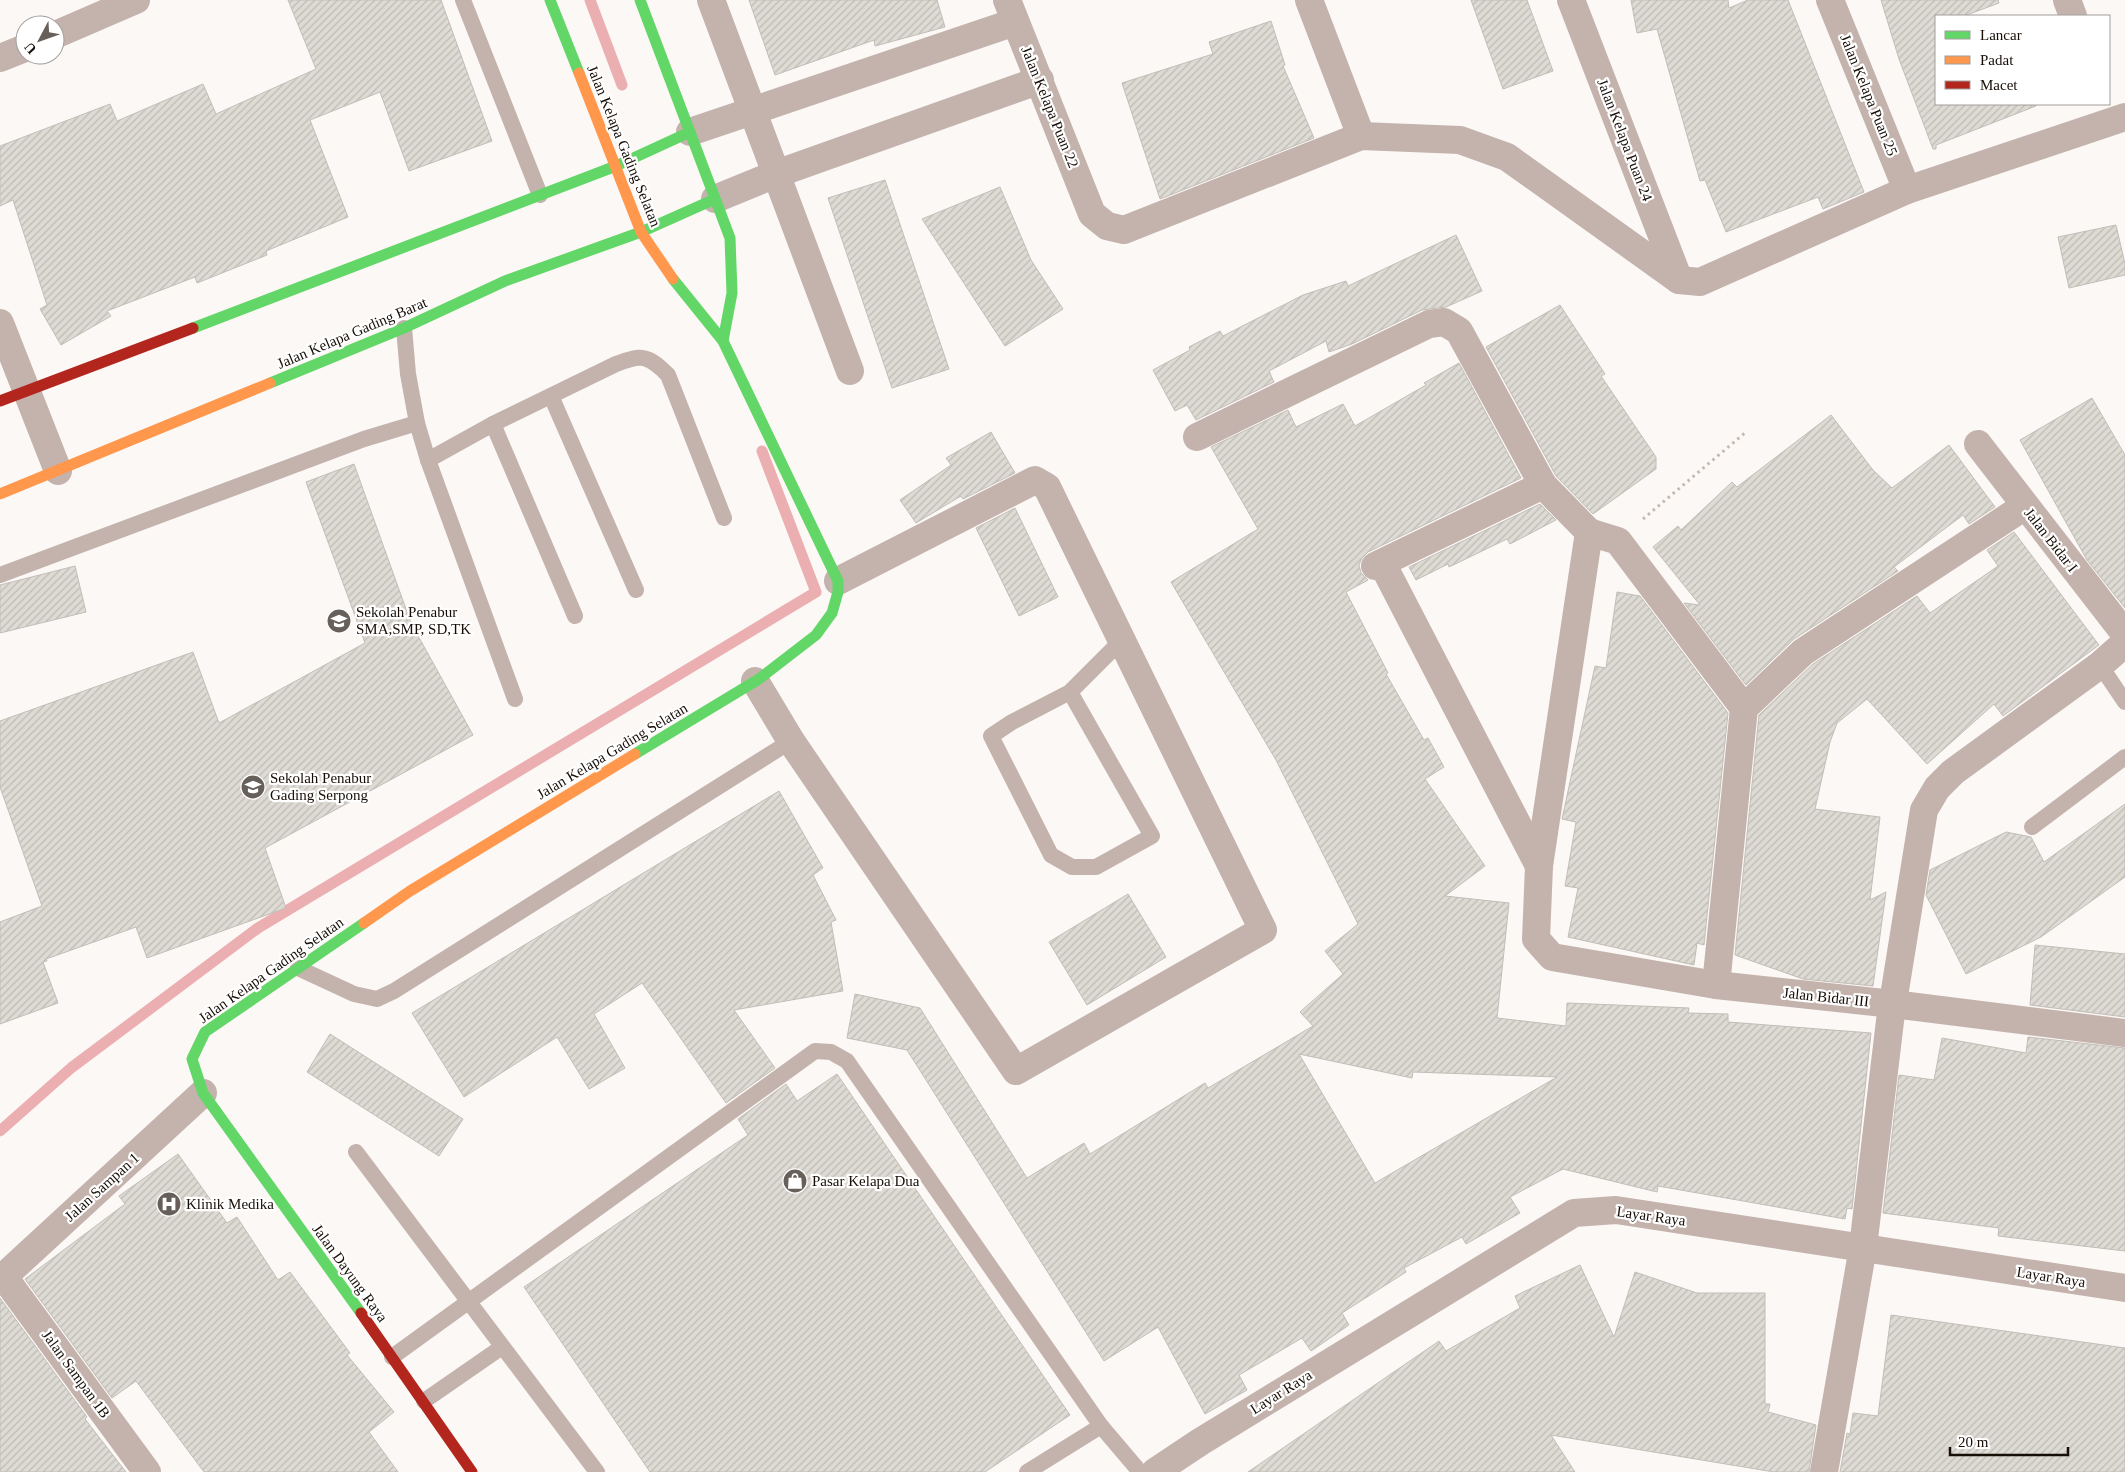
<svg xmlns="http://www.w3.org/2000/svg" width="2125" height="1472" viewBox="0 0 2125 1472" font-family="Georgia,serif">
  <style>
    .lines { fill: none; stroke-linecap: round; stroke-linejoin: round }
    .stream { stroke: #ecafb1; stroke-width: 11 }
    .building { fill: url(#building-hatch); stroke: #c2bdb7; fill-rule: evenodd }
    .path { stroke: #c3b8b4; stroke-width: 3; stroke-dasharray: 2.5 4; stroke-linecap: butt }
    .lane { stroke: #c4b2ad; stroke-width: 16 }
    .street { stroke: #c4b2ad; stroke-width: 28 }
    .fast { stroke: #63d668; stroke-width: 11 }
    .slow { stroke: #ff974d; stroke-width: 11 }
    .jam { stroke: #b3261e; stroke-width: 11 }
    .labels { text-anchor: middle; stroke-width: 4.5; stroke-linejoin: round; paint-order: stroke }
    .street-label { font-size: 15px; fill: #160d07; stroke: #fff }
    .poi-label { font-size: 15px; fill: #160d07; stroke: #fff; text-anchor: start }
  </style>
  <defs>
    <pattern id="building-hatch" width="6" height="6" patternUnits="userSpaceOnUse" patternTransform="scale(1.25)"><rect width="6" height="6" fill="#dedad4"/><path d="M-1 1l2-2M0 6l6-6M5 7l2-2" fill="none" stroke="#bebab4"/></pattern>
  </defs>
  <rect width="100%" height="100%" fill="#fbf8f5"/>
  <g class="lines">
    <g class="stream">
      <polyline points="590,0 622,85"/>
      <polyline points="0,1131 71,1068 258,928 816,592 762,451"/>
    </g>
  </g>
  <g class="building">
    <polygon points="288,0 441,0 492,141 409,171 380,92 310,120 348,217 266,251 267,255 197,283 195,277 107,311 111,316 61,345 40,309 47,305 13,200 0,206 0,146 110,104 117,121 203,84 216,114 316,69"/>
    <polygon points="749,0 937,0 945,27 875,46 874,40 775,75"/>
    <polygon points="1471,0 1527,0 1553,71 1503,89"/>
    <polygon points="1631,0 1728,0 1729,8 1748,0 1788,0 1864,192 1823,209 1818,197 1726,232 1705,180 1700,181 1657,29 1637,33"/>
    <polygon points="1881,0 1998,0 1999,3 1964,16 1936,16 1936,104 2036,104 2036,106 1936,145 1936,149 1933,149 1899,59"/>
    <polygon points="1271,21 1285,65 1283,66 1314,138 1160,199 1122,83 1213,54 1209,42"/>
    <polygon points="885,180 949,369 892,388 828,198"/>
    <polygon points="1000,187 1031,260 1063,309 1005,346 922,219"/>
    <polygon points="2116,225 2125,264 2125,275 2069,288 2058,237"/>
    <polygon points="1456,235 1482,291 1446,307 1422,310 1352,344 1329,352 1326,341 1269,371 1274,382 1196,420 1187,405 1175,411 1153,370 1190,350 1189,347 1220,331 1223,336 1303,295 1346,281 1348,286"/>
    <polygon points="1560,305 1605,374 1601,376 1656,457 1656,469 1593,514 1556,476 1486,347"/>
    <path d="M1459 363 1521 478 1368 552 1362 558 1359 565 1361 573 1368 580 1346 592 1388 673 1386 674 1424 740 1428 738 1444 767 1425 779 1485 866 1445 896 1509 903 1497 1018 1566 1026 1567 1003 1689 1008 1688 1013 1728 1014V1022L1871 1033 1852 1209 1847 1208 1845 1219 1658 1186 1657 1192 1563 1169 1510 1197 1520 1213 1466 1244 1462 1237 1404 1268 1406 1272 1342 1313 1349 1325 1311 1351 1302 1338 1239 1375 1247 1390 1205 1414 1158 1327 1104 1361 907 1050 847 1038 855 994 920 1008 1027 1178 1084 1143 1090 1154 1205 1083 1208 1088 1313 1026 1300 1012 1343 974 1325 951 1358 924 1276 760 1171 582 1258 529 1211 447 1288 410 1296 427 1343 404 1355 426 1426 385 1424 383ZM1299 1054 1412 1078 1413 1072 1557 1077 1375 1183Z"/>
    <polygon points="2092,398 2125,455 2125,608 2087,560 2020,440"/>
    <polygon points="1831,415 1873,470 1892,488 1949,445 1995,507 1969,524 1963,515 1894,567 1898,571 1794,639 1746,685 1684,603 1700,605 1653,547 1678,526 1681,530 1732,482 1737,487"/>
    <polygon points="991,432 1015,473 963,499 961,496 916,523 900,500 951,465 946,458"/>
    <polygon points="354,464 411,623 473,735 265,848 286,908 147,958 136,927 46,959 47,961 43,962 58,1003 0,1024 0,922 42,906 0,787 0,721 193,652 219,723 365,643 306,482"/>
    <polygon points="1540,504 1556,520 1510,544 1507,539 1449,567 1448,564 1416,580 1409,567"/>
    <polygon points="1015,508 1058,597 1019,616 976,528"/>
    <polygon points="2014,532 2099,645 2003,716 1994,704 1927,764 1867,699 1837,723 1830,742 1815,809 1880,817 1870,900 1886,892 1873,986 1803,979 1735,955 1759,715 1813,664 1917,596 1930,613 1998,566 1987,550"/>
    <polygon points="75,566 86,612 0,633 0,585"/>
    <polygon points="1617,592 1640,596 1728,713 1704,945 1697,943 1694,965 1568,937 1578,888 1565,886 1576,822 1562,819 1595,666 1606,668"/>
    <polygon points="779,791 823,868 813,875 836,920 831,922 843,991 734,1010 775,1068 726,1103 642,983 594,1014 625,1068 589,1089 557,1037 464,1097 412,1013"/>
    <polygon points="2125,804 2125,877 2041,937 1966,974 1926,895 1930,870 2006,832 2031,837 2044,862"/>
    <polygon points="1128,894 1166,957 1087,1005 1049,942"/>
    <polygon points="2035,945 2125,954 2125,1017 2030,1005"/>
    <polygon points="330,1034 463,1119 439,1156 307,1072"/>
    <polygon points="2028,1037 2125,1048 2125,1251 1998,1236 1999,1228 1883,1213 1899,1075 1934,1080 1942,1038 2026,1053"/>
    <polygon points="837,1074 1070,1415 985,1472 650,1472 524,1287 748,1135 738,1119 786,1084 797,1101"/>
    <polygon points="178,1154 227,1223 237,1217 278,1280 290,1272 350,1353 347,1355 394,1412 369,1432 398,1472 204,1472 136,1381 112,1398 25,1279 125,1204 119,1196"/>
    <polygon points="1580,1265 1614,1337 1635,1272 1697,1293 1765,1293 1765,1404 1770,1404 1768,1412 1816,1425 1809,1472 1774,1472 1551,1435 1575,1472 1248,1472 1439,1341 1446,1351 1520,1308 1515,1296"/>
    <polygon points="0,1298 87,1417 85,1419 126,1472 0,1472"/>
    <polygon points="1891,1315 2125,1348 2125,1472 1840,1472 1847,1433 1850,1434 1853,1413 1878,1416"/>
  </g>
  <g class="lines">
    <polyline class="path" points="1643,519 1746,432"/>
    <g class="lane">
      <polyline points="463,0 540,195"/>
      <polyline points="551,396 636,590"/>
      <polyline points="417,423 428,460 515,699"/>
      <polyline points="493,424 575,616"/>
      <path d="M428 460 493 424 616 364C642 354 648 355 668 375L724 518"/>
      <polyline points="0,575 364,439 417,423 408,374 404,328"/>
      <polyline points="2100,665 2125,702"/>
      <polyline points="1070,692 1152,836 1096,867 1072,867 1051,855 991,736 1012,722 1070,692 1121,641"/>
      <polyline points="2032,827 2125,757"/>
      <polyline points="298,968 354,994 377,999 394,991 791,741"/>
      <polyline points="356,1152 597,1472"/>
      <polyline points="392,1357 815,1051 831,1052 847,1061 1101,1426 1140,1472"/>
      <polyline points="424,1401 502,1347"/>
      <polyline points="1027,1472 1101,1426"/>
    </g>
    <g class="street">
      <polyline points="711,0 850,371"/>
      <polyline points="1007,0 1092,214 1107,226 1124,230 1361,136 1460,140 1507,157 1679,280 1700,282 1907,190 2125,117"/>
      <polyline points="1309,0 1361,136"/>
      <polyline points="1571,0 1679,280"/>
      <polyline points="1830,0 1907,190"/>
      <polyline points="2067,0 2073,16"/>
      <polyline points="55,35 136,0"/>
      <polyline points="0,58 25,48"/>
      <polyline points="690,132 1015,22"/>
      <polyline points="715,199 776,174 1040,80"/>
      <polyline points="0,323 58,471"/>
      <polyline points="1197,437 1429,324 1444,322 1459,331 1543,485 1589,532"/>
      <polyline points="1978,444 2125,634"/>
      <polyline points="1382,563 1539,866"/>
      <polyline points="1375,566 1543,485"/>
      <polyline points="755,681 791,741 1016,1071 1263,930 1047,487 1035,480 838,581"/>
      <polyline points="1744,708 1618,541 1589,532 1539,866 1536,939 1552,957 1716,985 1893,1004 2125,1033"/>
      <polyline points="1716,985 1744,708 1803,652 2025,506"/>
      <polyline points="4,1277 147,1472"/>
      <polyline points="0,1280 203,1093"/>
      <polyline points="1155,1472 1200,1442 1574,1213 1616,1210 2125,1288"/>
      <polyline points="1824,1472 1863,1247 1890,1021 1924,810 1937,788 1953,772 2100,665 2125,643"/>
    </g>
    <g class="fast">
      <polyline points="550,0 579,73"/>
      <polyline points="640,0 730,238 732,293 723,341"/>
      <polyline points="193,328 616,166 690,132"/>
      <polyline points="270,383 404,328 505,281 641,232 715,199"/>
      <polyline points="635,754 759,679 816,635 832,613 838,592 838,581 723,341 673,279"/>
      <polyline points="361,1313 203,1093 192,1059 205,1032 364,923"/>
    </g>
    <g class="slow">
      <polyline points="579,73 641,232 673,279"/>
      <polyline points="0,494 270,383"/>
      <polyline points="364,923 410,891 635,754"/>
    </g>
    <g class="jam">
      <polyline points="0,401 193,328"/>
      <polyline points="361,1313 472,1472"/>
    </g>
  </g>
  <defs>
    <symbol id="school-disc" viewBox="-11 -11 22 22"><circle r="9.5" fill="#665f5a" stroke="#fff"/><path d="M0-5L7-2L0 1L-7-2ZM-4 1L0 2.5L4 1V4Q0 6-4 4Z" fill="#fff"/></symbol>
    <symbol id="shop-disc" viewBox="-11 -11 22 22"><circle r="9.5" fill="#665f5a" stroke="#fff"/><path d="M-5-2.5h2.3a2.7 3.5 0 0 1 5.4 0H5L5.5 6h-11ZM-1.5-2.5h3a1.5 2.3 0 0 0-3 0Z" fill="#fff"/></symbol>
    <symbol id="hospital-disc" viewBox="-11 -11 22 22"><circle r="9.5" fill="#665f5a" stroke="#fff"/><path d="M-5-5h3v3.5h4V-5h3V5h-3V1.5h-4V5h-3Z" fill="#fff"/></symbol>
  </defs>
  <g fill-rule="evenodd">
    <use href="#school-disc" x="325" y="607" width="28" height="28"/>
    <use href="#school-disc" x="239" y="773" width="28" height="28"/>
    <use href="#shop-disc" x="781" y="1167" width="28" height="28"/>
    <use href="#hospital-disc" x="155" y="1190" width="28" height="28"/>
  </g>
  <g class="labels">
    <g class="street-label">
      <text transform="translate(1869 95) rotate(68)" y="5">Jalan Kelapa Puan 25</text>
      <text transform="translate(1050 107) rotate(68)" y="5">Jalan Kelapa Puan 22</text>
      <text transform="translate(1625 140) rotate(69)" y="5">Jalan Kelapa Puan 24</text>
      <text transform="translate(624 146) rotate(68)" y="5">Jalan Kelapa Gading Selatan</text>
      <text transform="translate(352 333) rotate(-23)" y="5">Jalan Kelapa Gading Barat</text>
      <text transform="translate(2051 540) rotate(52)" y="5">Jalan Bidar I</text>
      <text transform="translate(612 751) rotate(-31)" y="5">Jalan Kelapa Gading Selatan</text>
      <text transform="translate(271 970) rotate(-35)" y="5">Jalan Kelapa Gading Selatan</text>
      <text transform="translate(1826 997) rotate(6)" y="5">Jalan Bidar III</text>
      <text transform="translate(102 1187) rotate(-42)" y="5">Jalan Sampan 1</text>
      <text transform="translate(1651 1216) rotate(8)" y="5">Layar Raya</text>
      <text transform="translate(350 1273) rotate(54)" y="5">Jalan Dayung Raya</text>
      <text transform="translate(2051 1277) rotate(9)" y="5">Layar Raya</text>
      <text transform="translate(76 1374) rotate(54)" y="5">Jalan Sampan 1B</text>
      <text transform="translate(1281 1392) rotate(-32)" y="5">Layar Raya</text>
    </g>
    <g class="poi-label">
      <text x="356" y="617">Sekolah Penabur<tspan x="356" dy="17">SMA,SMP, SD,TK</tspan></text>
      <text x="270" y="783">Sekolah Penabur<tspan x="270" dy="17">Gading Serpong</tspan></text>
      <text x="812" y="1186">Pasar Kelapa Dua</text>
      <text x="186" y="1209">Klinik Medika</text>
    </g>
  </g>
  <rect x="1935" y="15" width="175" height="90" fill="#ffffff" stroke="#a29e9c"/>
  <rect x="1945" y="31" width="25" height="8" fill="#63d668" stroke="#a29e9c"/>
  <text x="1980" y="40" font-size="15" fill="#160d07">Lancar</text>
  <rect x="1945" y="56" width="25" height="8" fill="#ff974d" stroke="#a29e9c"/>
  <text x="1980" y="65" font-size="15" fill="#160d07">Padat</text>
  <rect x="1945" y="81" width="25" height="8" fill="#b3261e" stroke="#a29e9c"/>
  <text x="1980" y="90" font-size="15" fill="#160d07">Macet</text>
  <g transform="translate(40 40) rotate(229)"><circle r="24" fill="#ffffff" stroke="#a29e9c"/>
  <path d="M0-4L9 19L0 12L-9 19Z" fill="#665f5a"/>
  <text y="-8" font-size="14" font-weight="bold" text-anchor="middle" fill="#160d07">U</text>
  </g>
  <path d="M1950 1447v8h118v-8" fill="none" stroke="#160d07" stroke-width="2.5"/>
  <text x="1958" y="1447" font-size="15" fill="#160d07" stroke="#ffffff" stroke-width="4" paint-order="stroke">20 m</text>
</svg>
